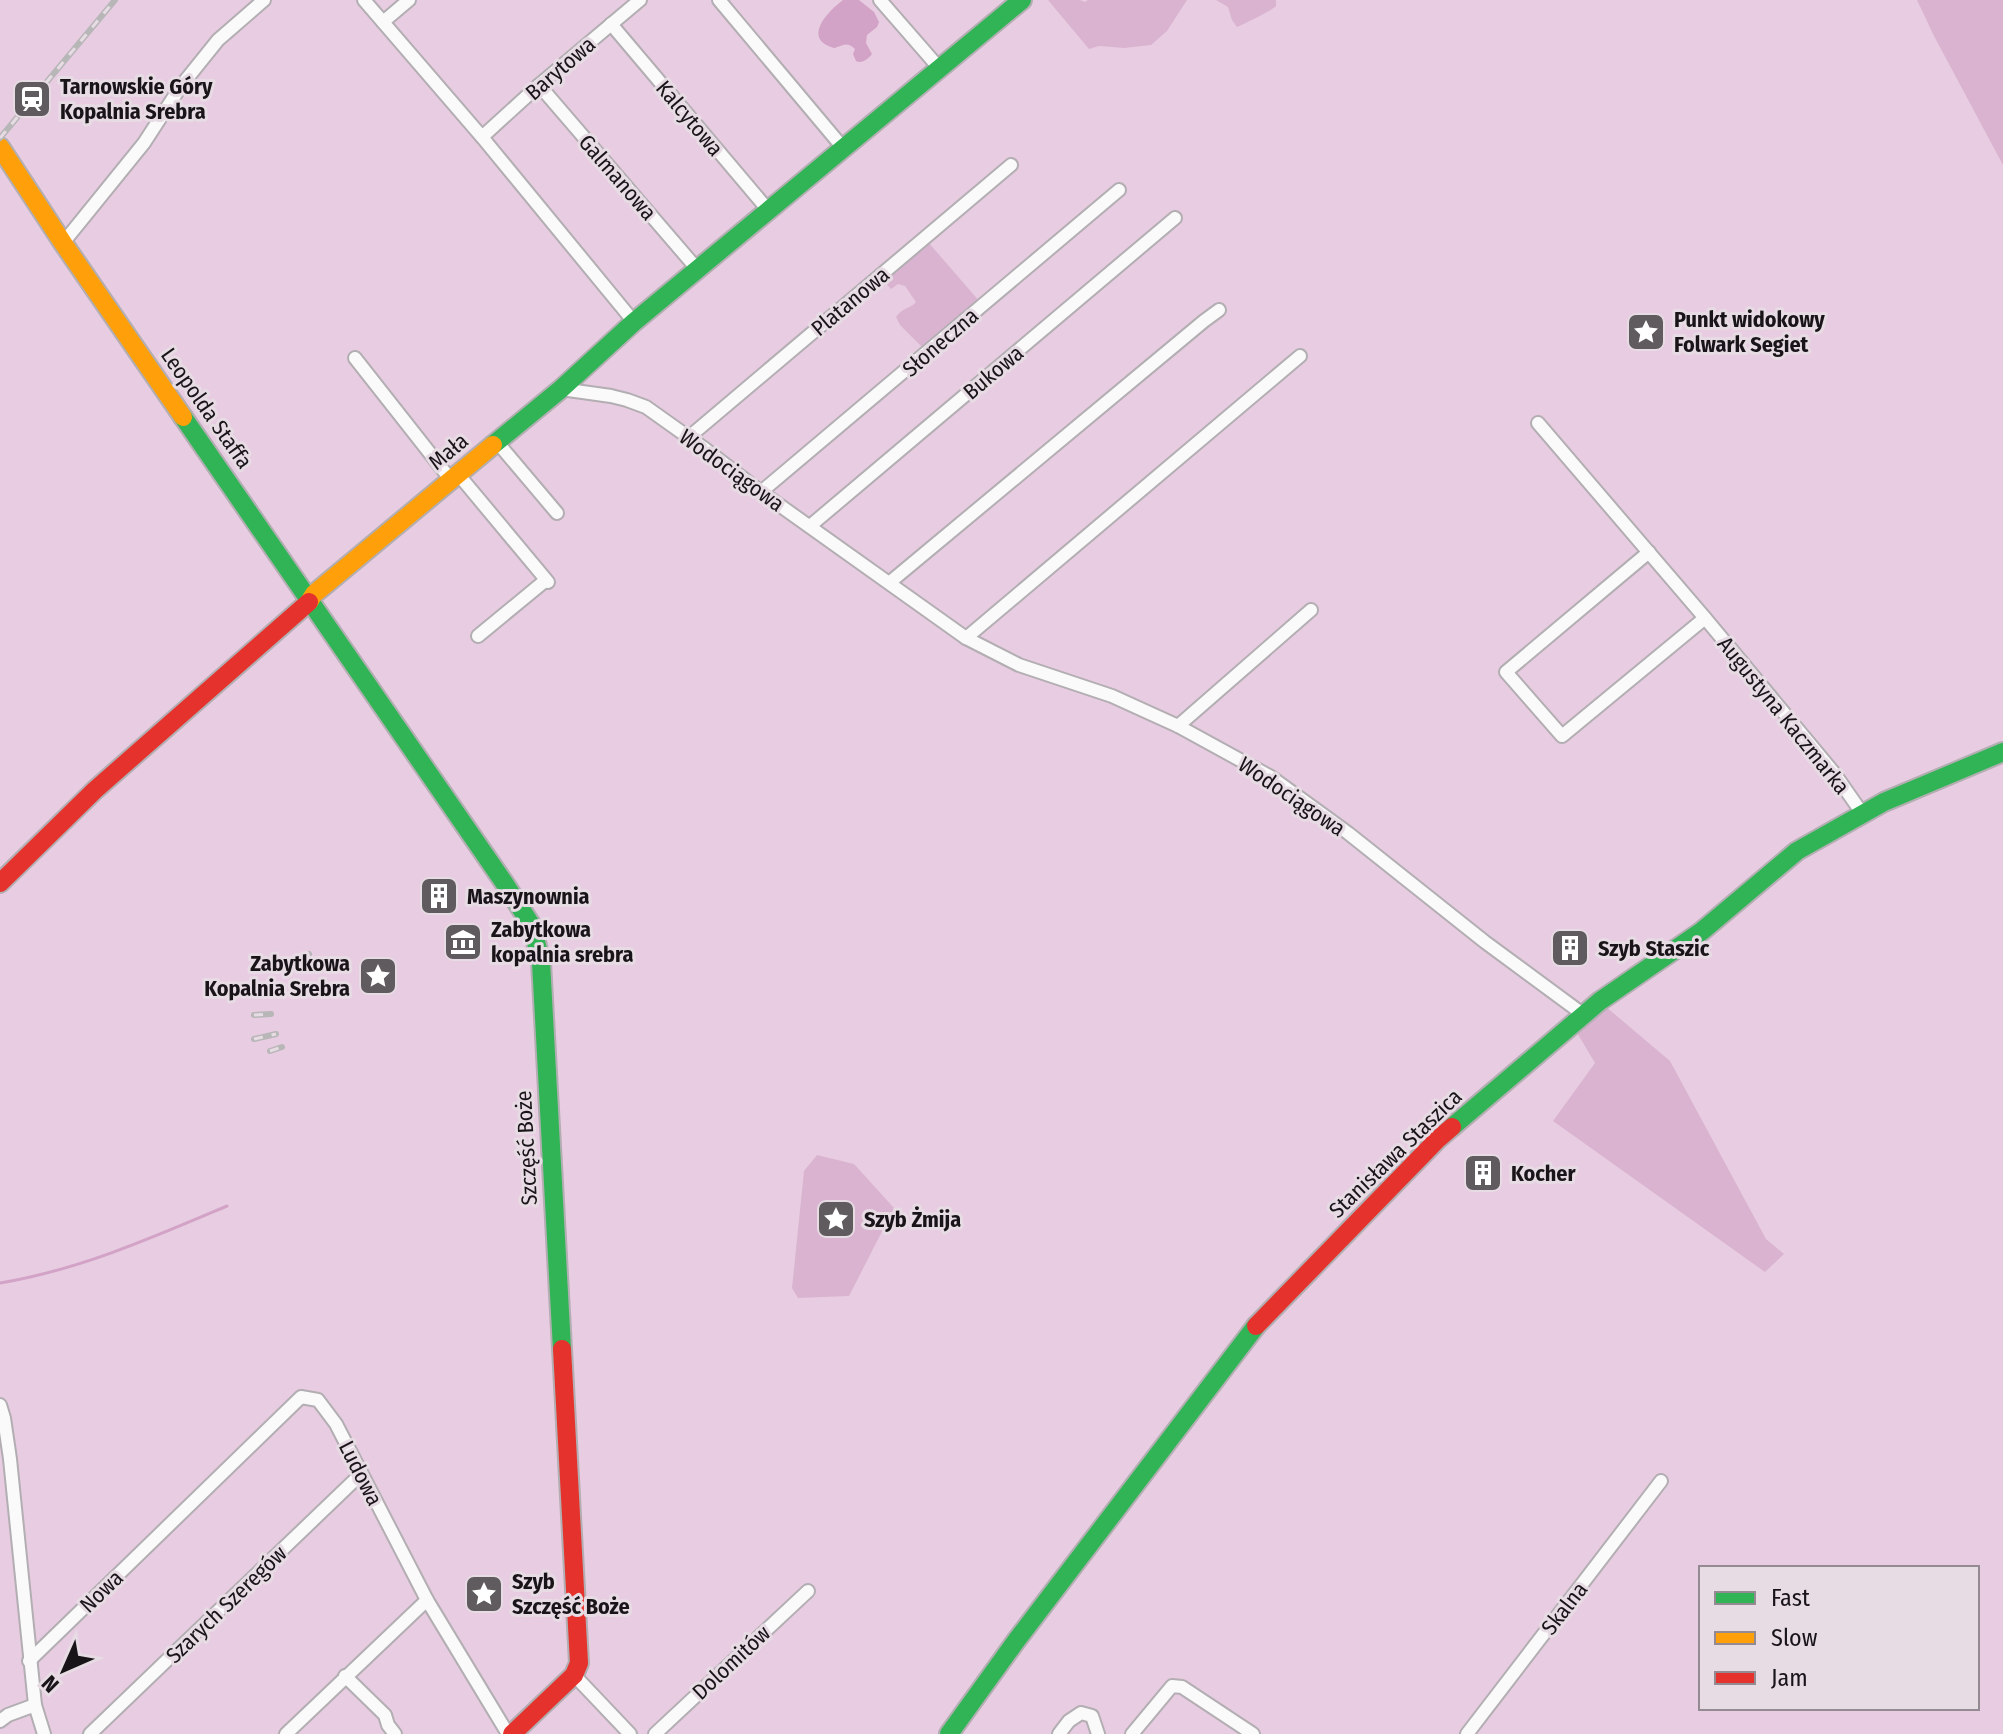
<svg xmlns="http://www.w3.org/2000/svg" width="2003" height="1734" viewBox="0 0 2003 1734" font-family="'Fira Sans Condensed',sans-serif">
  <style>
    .green { fill: #e8cce1; fill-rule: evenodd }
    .forest { fill: #d9b3d0 }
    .water { fill: #d2a3c6 }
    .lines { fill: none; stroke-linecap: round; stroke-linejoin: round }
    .stream { stroke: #d2a3c6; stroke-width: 3 }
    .street-casing { stroke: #b2aeb2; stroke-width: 16 }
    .fast-casing { stroke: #b2aeb2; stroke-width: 22 }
    .slow-casing { stroke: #b2aeb2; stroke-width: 22 }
    .jam-casing { stroke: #b2aeb2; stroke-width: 22 }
    .street { stroke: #fbfafb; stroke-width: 12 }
    .fast { stroke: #30b455; stroke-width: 18 }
    .slow { stroke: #ff9f0a; stroke-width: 18 }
    .jam { stroke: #e5322d; stroke-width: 18 }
    .rail-casing { stroke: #b8b7b8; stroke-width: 6 }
    .rail { stroke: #e7dbe4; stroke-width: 3; stroke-dasharray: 9; stroke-linecap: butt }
    .labels { text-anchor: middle; stroke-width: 6; stroke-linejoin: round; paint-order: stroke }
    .street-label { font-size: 22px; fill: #181417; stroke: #e7dbe4 }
    .poi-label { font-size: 22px; font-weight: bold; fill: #181417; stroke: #e7dbe4; text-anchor: start }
  </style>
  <rect width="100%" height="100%" fill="#e4dee3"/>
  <path class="green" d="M0 0H2003V1734H0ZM1701 1568H1977V1708H1701Z"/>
  <g class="forest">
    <polygon points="1048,0 1080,0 1085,2 1088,0 1187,0 1167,31 1151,45 1124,48 1099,46 1089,49"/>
    <path d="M1216 0H1276V6C1271 11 1244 24 1237 27L1232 20 1228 7Z"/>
    <polygon points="1917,0 2003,0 2003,165 1934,36"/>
    <path d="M928 242 980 302 924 349 900 325 896 317C903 307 912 308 916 302L905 286 898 284 891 289 883 280Z"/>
    <polygon points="1605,1006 1670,1061 1766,1239 1784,1254 1765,1272 1553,1121 1595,1063 1576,1031"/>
    <polygon points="817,1155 854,1164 894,1208 849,1296 798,1298 792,1288 804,1171"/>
  </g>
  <path class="water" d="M843 0H859L874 12 879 22 877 27 867 35 866 43 872 54C868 59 862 64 856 61L853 54 855 49C846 41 844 46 834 48 802 39 827 12 843 0Z"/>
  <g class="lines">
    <path class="stream" d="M0 1283C79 1270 154 1237 227 1206"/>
    <defs>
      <g id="street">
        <polyline points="364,0 482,137 634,322"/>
        <polyline points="719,0 844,149"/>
        <polyline points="880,0 940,69"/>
        <polyline points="383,22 409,0"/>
        <polyline points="611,24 769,211"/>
        <polyline points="539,85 698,270"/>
        <polyline points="482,137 539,85 640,0"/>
        <polyline points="63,243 144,143 181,86 218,40 264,0"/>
        <polyline points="355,358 451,480"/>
        <polyline points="561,389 611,396 627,400 646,407 705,449 761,492 966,638 1019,665 1112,696 1178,726 1271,777 1348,833 1485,942 1584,1015"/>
        <polyline points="1538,423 1705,618 1834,773 1862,813"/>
        <polyline points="689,437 1011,165"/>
        <polyline points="497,442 557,513"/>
        <polyline points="458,474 548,582"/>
        <polyline points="761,492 1119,190"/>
        <polyline points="810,526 1175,218"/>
        <polyline points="1649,552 1506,672 1562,736 1705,618"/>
        <polyline points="889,583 1204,321 1219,310"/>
        <polyline points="478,636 546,580"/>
        <polyline points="966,638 1300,356"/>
        <polyline points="1178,726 1311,610"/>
        <polyline points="0,1405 4,1418 10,1459 35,1705 44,1734"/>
        <polyline points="29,1661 301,1397 318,1400 336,1424 427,1600 508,1734"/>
        <polyline points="574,1675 630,1734"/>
        <polyline points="345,1676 385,1715 388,1725 395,1734"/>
        <polyline points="0,1721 8,1715 35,1705"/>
        <polyline points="90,1734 361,1474"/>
        <polyline points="286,1734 427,1600"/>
        <polyline points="655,1734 808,1591"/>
        <polyline points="1059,1734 1069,1721 1081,1713 1092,1716 1098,1734"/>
        <polyline points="1132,1734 1172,1686 1182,1687 1253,1734"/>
        <polyline points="1467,1734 1661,1481"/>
      </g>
      <g id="fast">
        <polyline points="183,417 505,884 532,926 541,962 562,1349"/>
        <polyline points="493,445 561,389 634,322 1022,0"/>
        <polyline points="1452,1127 1600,1001 1702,931 1797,851 1884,802 2003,752"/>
        <polyline points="949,1734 1016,1641 1256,1326"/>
      </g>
      <g id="slow">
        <polyline points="0,147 63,243 183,417"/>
        <polyline points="309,602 314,594 493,445"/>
      </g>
      <g id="jam">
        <polyline points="0,883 95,790 309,602"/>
        <polyline points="1256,1326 1437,1140 1452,1127"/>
        <polyline points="512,1734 574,1675 579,1663 562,1349"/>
      </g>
    </defs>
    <use href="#street" class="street-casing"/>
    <use href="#fast" class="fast-casing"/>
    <use href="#slow" class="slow-casing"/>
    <use href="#jam" class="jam-casing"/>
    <use href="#street" class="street"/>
    <use href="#fast" class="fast"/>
    <use href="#slow" class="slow"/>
    <use href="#jam" class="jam"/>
    <defs>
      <g id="rail">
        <polyline points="0,138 115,0"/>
        <polyline points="305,958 309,954"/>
        <polyline points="261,985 276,989"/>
        <polyline points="254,1015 271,1014"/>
        <polyline points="254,1039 276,1034"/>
        <polyline points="270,1051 282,1047"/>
      </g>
    </defs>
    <use href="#rail" class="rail-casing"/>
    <use href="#rail" class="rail"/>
  </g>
  <defs>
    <symbol id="station-square" viewBox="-11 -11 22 22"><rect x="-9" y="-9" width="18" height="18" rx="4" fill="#5f5b5e" stroke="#e7dbe4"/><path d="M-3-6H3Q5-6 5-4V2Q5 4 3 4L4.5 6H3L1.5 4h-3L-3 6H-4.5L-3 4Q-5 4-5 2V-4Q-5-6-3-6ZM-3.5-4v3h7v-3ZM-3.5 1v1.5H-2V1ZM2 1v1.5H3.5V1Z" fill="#fff"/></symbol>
    <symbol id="sight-square" viewBox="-11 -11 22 22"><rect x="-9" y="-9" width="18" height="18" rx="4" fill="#5f5b5e" stroke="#e7dbe4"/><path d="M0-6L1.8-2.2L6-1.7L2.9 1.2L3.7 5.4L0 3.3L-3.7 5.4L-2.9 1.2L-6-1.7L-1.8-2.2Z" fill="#fff"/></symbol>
    <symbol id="building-square" viewBox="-11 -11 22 22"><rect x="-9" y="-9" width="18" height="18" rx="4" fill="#5f5b5e" stroke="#e7dbe4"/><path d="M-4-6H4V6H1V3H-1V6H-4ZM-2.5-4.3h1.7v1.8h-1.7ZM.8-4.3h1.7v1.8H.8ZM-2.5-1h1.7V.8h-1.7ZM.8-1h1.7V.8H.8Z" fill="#fff"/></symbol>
    <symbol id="museum-square" viewBox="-11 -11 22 22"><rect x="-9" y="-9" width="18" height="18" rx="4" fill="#5f5b5e" stroke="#e7dbe4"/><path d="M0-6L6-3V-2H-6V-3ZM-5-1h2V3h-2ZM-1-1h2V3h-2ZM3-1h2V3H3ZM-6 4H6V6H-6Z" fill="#fff"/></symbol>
  </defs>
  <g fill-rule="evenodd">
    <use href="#station-square" x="10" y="77" width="44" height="44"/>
    <use href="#sight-square" x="1624" y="310" width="44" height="44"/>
    <use href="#building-square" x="417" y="874" width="44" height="44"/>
    <use href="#museum-square" x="441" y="920" width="44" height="44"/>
    <use href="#building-square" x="1548" y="926" width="44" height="44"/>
    <use href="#sight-square" x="356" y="954" width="44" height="44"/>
    <use href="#building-square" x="1461" y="1151" width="44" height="44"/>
    <use href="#sight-square" x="814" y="1197" width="44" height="44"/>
    <use href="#sight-square" x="462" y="1572" width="44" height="44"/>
  </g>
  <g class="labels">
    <g class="street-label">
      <text transform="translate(560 68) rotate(-41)" y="8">Barytowa</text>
      <text transform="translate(690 118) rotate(50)" y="8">Kalcytowa</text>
      <text transform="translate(618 177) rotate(49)" y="8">Galmanowa</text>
      <text transform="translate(850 301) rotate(-40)" y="8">Platanowa</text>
      <text transform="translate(940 342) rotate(-41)" y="8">Słoneczna</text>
      <text transform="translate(993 372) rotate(-40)" y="8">Bukowa</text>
      <text transform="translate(207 408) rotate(55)" y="8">Leopolda Staffa</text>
      <text transform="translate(448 451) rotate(-40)" y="8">Mała</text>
      <text transform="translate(732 470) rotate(36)" y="8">Wodociągowa</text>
      <text transform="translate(1784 715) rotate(51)" y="8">Augustyna Kaczmarka</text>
      <text transform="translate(1292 796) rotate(34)" y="8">Wodociągowa</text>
      <text transform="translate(526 1148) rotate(-93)" y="8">Szczęść Boże</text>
      <text transform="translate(1395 1153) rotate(-44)" y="8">Stanisława Staszica</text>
      <text transform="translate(361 1473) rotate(63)" y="8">Ludowa</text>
      <text transform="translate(101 1591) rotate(-44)" y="8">Nowa</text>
      <text transform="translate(226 1604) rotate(-44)" y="8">Szarych Szeregów</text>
      <text transform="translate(1564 1608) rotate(-52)" y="8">Skalna</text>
      <text transform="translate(731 1662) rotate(-43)" y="8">Dolomitów</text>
    </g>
    <g class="poi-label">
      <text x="60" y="94">Tarnowskie Góry<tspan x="60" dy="25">Kopalnia Srebra</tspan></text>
      <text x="1674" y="327">Punkt widokowy<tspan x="1674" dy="25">Folwark Segiet</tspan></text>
      <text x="467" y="904">Maszynownia</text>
      <text x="491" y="937">Zabytkowa<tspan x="491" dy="25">kopalnia srebra</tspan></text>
      <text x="1598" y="956">Szyb Staszic</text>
      <text x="350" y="971" text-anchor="end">Zabytkowa<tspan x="350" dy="25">Kopalnia Srebra</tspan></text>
      <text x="1511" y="1181">Kocher</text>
      <text x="864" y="1227">Szyb Żmija</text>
      <text x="512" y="1589">Szyb<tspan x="512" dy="25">Szczęść Boże</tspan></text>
    </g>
  </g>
  <rect x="1699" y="1566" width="280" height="144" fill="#e7dbe4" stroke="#948b92" stroke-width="2"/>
  <rect x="1715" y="1592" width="40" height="12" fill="#30b455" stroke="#948b92" stroke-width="2"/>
  <text x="1771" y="1606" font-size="24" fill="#181417">Fast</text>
  <rect x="1715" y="1632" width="40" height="12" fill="#ff9f0a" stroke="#948b92" stroke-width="2"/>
  <text x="1771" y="1646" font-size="24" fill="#181417">Slow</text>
  <rect x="1715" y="1672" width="40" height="12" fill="#e5322d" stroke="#948b92" stroke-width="2"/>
  <text x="1771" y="1686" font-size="24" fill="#181417">Jam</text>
  <g transform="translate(64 1670) rotate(225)" stroke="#e7dbe4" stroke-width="6" paint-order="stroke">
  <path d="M0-6L14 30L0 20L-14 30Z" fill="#181417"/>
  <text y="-12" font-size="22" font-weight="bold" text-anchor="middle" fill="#181417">N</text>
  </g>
</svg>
